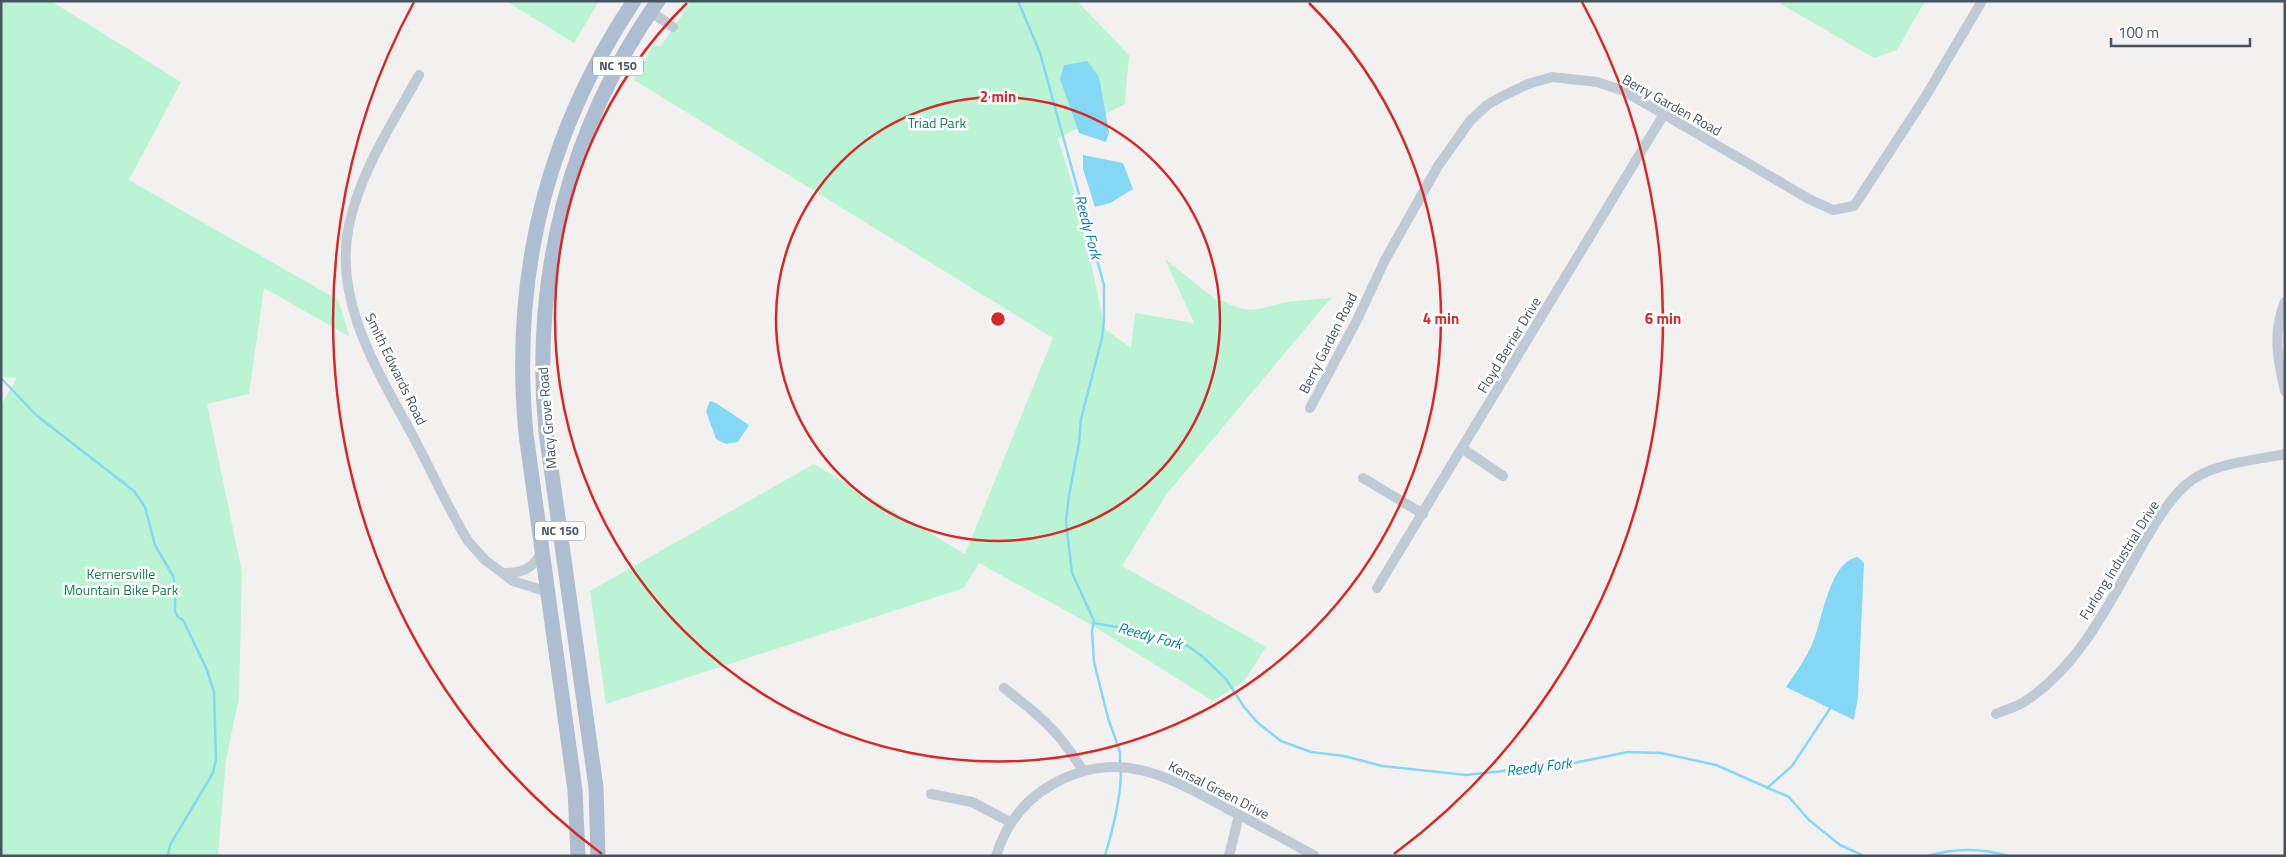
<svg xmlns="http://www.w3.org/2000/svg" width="2286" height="857" viewBox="0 0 2286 857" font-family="'Titillium Web',sans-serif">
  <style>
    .green { fill: #bbf4d4 }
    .water { fill: #84d8f6 }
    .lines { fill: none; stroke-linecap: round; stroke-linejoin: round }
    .stream { stroke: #84d8f6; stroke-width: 2.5 }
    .street { stroke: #c0cad4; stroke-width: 10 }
    .primary { stroke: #aebed2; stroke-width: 15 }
    .ring { fill: none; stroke: #d62828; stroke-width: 2.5 }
    .labels { text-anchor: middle; stroke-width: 5; stroke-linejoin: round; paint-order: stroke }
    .shield { fill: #fff; stroke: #7e8790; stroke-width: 1 }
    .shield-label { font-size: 12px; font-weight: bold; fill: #465361 }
    .street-label { font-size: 14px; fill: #465361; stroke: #fff }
    .park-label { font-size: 14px; fill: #0d8650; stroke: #fff }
    .water-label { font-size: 15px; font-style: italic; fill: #027da9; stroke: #fff }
    .centre { fill: #d62828; stroke: #fff; stroke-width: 2.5 }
    .ring-label { font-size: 15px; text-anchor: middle; font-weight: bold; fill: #d62828; stroke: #fff; stroke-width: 5; stroke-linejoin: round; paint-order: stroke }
  </style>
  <rect width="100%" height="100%" fill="#f3f1f0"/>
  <g class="green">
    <polygon points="1,1 51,1 181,82 129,180 338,300 350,337 264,288 249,394 207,404 242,572 239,698 226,760 218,856 1,856 1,405 17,378 1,377"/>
    <polygon points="506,1 599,1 574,43"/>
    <path d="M684 1H1077L1129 55 1125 104 1058 138 1080 210 1105 329 1131 348 1135 313 1194 323 1165 259 1219 302 1222 300C1249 316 1259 308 1287 302 1301 300 1316 299 1331 298L1166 495 1122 566 1266 647 1245 680 1213 701 1090 624 979 563 964 588 606 704 590 591 814 464 965 554 1053 338 634 80 654 44 660 47 689 5Z"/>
    <polygon points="1776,1 1925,1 1897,50 1874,58"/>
  </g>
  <g class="water">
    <polygon points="1087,61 1099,77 1109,132 1106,142 1079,133 1060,79 1064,65"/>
    <polygon points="1083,155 1123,163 1133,189 1110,203 1095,207 1083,169"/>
    <polygon points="710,401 716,403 749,425 738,442 726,444 716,439 706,411"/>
    <path d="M1858 557 1864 563 1858 696 1854 720 1786 687C1795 674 1804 661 1811 647 1822 626 1828 561 1858 557Z"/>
  </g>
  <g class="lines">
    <g class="stream">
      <polyline points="1018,1 1040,53 1104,285 1104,320 1102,338 1081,419 1079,443 1069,495 1066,521 1072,573 1094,621 1092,631 1094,662 1108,718 1120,752 1120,764"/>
      <polyline points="1,378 36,415 134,491 145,507 155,545 173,576 175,586 175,611 178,617 183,620 207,670 214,692 216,759 213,773 170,845 168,856"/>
      <polyline points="1093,623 1142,631 1169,638 1188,646 1203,657 1226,679 1244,707 1258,723 1281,741 1311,752 1344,756 1382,766 1466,775 1569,764 1628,752 1661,753 1716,765 1789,797 1809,820 1840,845 1864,856"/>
      <polyline points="1767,788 1792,766 1831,707"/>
      <path d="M1105 856C1113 828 1121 798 1121 769"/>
      <path d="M1927 856C1954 848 1982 848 2009 856"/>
    </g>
    <g class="street">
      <polyline points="651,12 673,27"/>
      <path d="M419 75C393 122 360 172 349 225 332 304 382 377 417 444 434 476 449 510 468 541L485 560 513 581 548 592"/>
      <path d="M2285 302C2272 332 2278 361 2285 391"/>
      <polyline points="1310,408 1357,320 1385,260 1438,166 1470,121 1487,105 1501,97 1528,84 1552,77 1597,82 1624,91 1809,199 1833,210 1854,206 1924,99 1982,1"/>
      <polyline points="1463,449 1503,476"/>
      <polyline points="1363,478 1423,514"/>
      <path d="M504 573C523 573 532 569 542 552"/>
      <polyline points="1377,588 1664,114"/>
      <path d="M1004 688C1039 715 1060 732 1083 771"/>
      <path d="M1996 714C2005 710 2016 707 2024 702 2081 665 2111 600 2144 542 2158 519 2175 488 2200 475 2225 462 2257 460 2285 454"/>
      <polyline points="931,794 972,802 1010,822"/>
      <path d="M996 856C1006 824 1024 800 1053 784 1119 747 1169 777 1228 809 1257 824 1286 840 1315 856"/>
      <polyline points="1229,856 1239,815"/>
    </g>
    <g class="primary">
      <path d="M578 856 575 790 526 434C511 277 546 132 634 1"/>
      <path d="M598 856 596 787 546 432C531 278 569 127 658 1"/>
    </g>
  </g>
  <g class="ring">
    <circle cx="998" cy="319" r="222"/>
    <path d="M1309 3A443 443 0 1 1 687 3"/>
    <path d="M602 854A665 665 0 0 1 414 2M1582 2A665 665 0 0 1 1394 854"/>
  </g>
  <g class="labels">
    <g class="shield">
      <rect x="593" y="56.5" width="50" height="19" rx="4"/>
      <rect x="535" y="521.5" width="50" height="19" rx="4"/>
    </g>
    <g class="shield-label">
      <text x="618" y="70">NC 150</text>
      <text x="560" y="535">NC 150</text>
    </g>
    <g class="street-label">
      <text transform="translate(1672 105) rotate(29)" y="5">Berry Garden Road</text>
      <text transform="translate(1328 343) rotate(-63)" y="5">Berry Garden Road</text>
      <text transform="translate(1509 345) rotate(-59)" y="5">Floyd Berrier Drive</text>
      <text transform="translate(396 369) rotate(64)" y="5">Smith Edwards Road</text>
      <text transform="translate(547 418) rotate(-95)" y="5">Macy Grove Road</text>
      <text transform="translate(2119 560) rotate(-58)" y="5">Furlong Industrial Drive</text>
      <text transform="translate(1219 790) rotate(27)" y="5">Kensal Green Drive</text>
    </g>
    <g class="park-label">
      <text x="937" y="128">Triad Park</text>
      <text x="121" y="579">Kernersville<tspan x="121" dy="16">Mountain Bike Park</tspan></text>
    </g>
    <g class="water-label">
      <text transform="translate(1088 227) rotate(75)" y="5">Reedy Fork</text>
      <text transform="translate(1150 636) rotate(15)" y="5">Reedy Fork</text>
      <text transform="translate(1539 767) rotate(-7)" y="5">Reedy Fork</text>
    </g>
  </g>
  <circle cx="998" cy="319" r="8" class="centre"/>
  <g class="ring-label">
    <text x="998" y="102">2 min</text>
    <text x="1441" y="324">4 min</text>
    <text x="1663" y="324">6 min</text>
  </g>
  <rect width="2286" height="857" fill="none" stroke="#465361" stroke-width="5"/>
  <path d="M2111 38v8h139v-8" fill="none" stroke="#465361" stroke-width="2.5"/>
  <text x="2118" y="38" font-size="15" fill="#465361" stroke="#ffffff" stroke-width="4" paint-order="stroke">100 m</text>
</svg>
